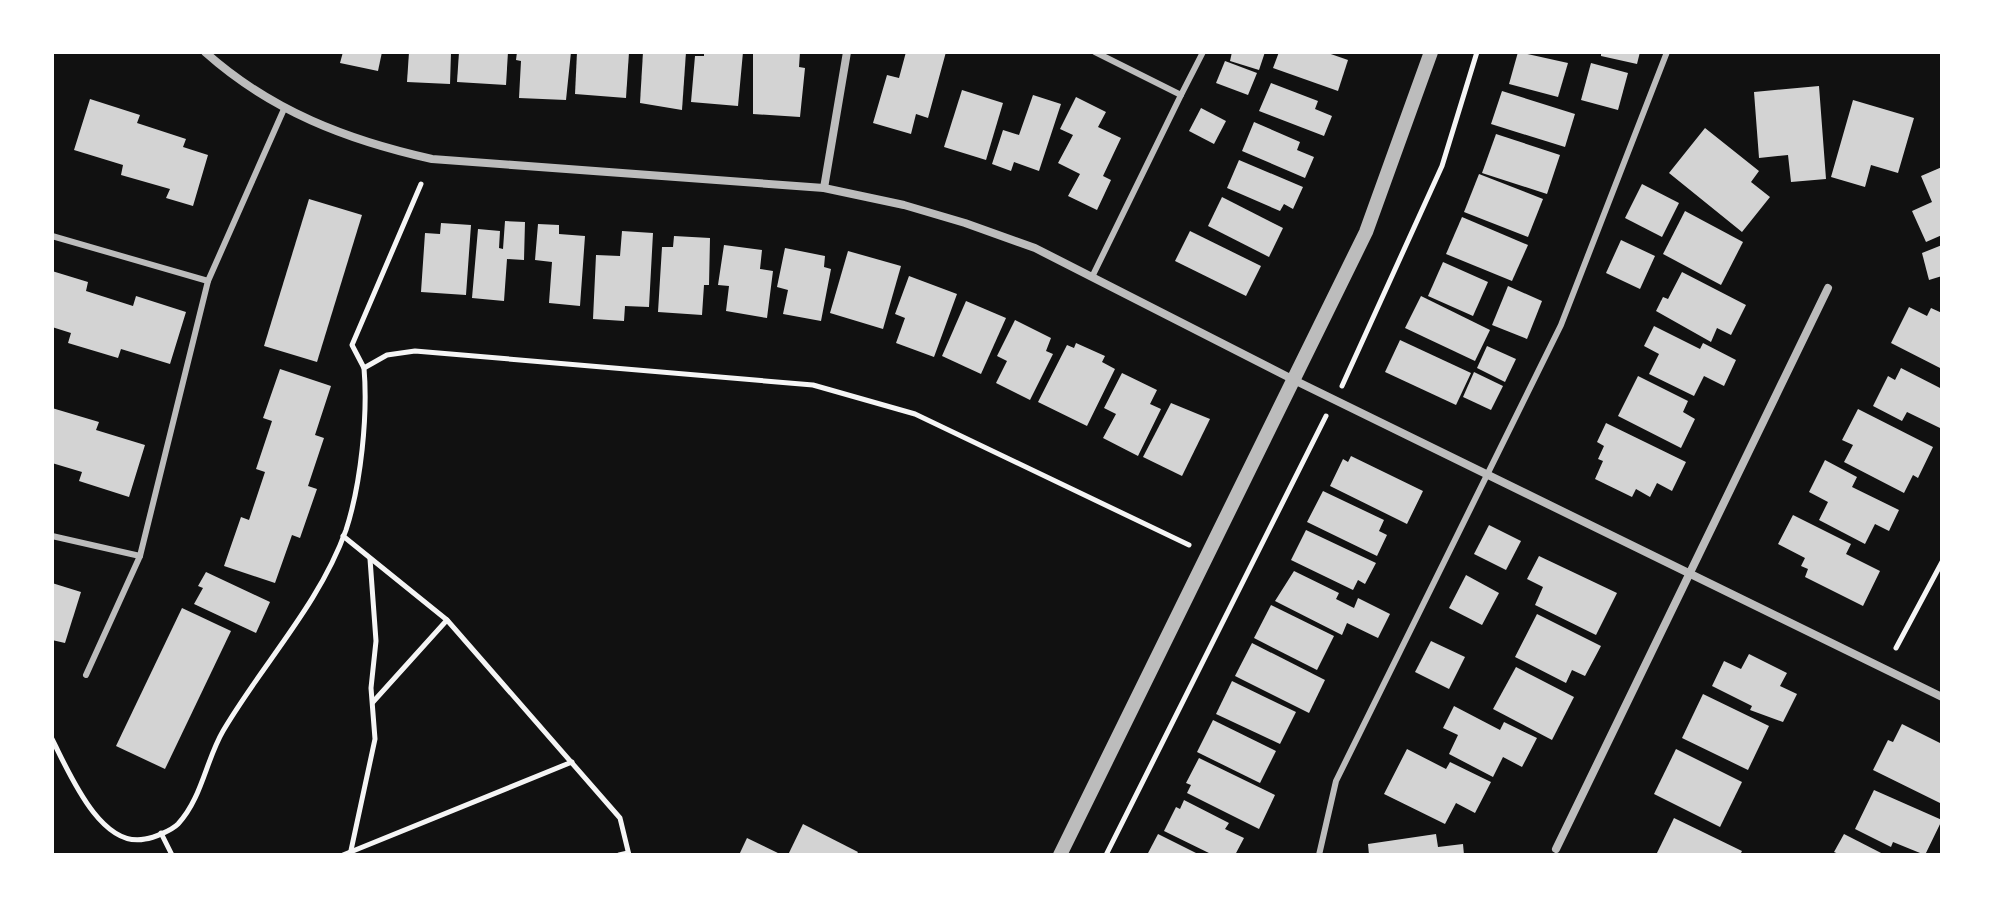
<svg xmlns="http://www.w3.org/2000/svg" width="1994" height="907" viewBox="0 0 1994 907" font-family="'Archivo Narrow',sans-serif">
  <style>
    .building { fill: #d3d3d3 }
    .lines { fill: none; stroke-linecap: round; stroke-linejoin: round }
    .path { stroke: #f5f5f5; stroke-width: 5 }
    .service { stroke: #bcbcbc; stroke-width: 6 }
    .minor { stroke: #bcbcbc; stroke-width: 8 }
    .tertiary { stroke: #bcbcbc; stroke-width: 14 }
  </style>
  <rect width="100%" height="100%" fill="#111"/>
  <g class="building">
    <polygon points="343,52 382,52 378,71 340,63"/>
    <polygon points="409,52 451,52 450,84 407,82"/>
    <polygon points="459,52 508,52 506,85 457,82"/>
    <polygon points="517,52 571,52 566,100 519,98 521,61 516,60"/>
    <polygon points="577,52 629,52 626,98 575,94"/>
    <polygon points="643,52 686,52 682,110 640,103"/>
    <polygon points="704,52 743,52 738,106 691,102 695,56 704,56"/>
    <polygon points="753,52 800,52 799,67 805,68 800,117 753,114"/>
    <polygon points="906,52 946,52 928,118 916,114 911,134 873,123 887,75 899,78"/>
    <polygon points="1232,52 1265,52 1259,70 1230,61"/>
    <polygon points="1279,52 1325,52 1348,60 1338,91 1273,68"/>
    <polygon points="1518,52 1568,63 1558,97 1509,84"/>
    <polygon points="1601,52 1640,52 1637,64 1601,56"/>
    <polygon points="1225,61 1257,73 1248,95 1216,83"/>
    <polygon points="1591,63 1628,73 1618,110 1581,100"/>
    <polygon points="1271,83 1318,101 1315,109 1332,116 1324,136 1259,111"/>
    <polygon points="1819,86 1826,179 1791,182 1788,155 1759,158 1754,92"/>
    <polygon points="962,90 1003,103 986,160 944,147"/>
    <polygon points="1502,91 1575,114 1565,147 1491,124"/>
    <polygon points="1033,95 1061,104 1039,171 1014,162 1011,171 992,164 1003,130 1019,135"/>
    <polygon points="1076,97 1106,112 1098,127 1121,138 1103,176 1111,180 1097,210 1068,196 1080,174 1058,163 1073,135 1060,129"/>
    <polygon points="90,99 140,115 137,123 186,139 183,147 208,155 193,206 166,198 170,189 121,175 123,165 74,150"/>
    <polygon points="1853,100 1914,118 1898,173 1871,165 1865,187 1831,177"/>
    <polygon points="1201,108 1226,121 1214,144 1189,131"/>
    <polygon points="1254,122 1300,142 1297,150 1314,157 1305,178 1242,151"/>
    <polygon points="1705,128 1759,171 1751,182 1770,197 1742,232 1669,173"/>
    <polygon points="1496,134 1560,155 1547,194 1482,173"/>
    <polygon points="1239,160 1303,187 1293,209 1284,204 1280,211 1227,188"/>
    <polygon points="1942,167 1942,235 1926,242 1912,211 1932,202 1921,176"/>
    <polygon points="1479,174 1543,199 1528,237 1464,212"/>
    <polygon points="1642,184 1679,203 1662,237 1625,218"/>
    <polygon points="1222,197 1283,228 1269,257 1208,226"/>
    <polygon points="309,199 362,215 317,362 264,346"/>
    <polygon points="1685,211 1743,242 1721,285 1663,254"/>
    <polygon points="1462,217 1528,245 1512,281 1446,254"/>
    <polygon points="505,221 525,222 524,260 507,259 504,301 472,298 478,229 500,231 499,248 503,249"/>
    <polygon points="441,223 471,225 466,295 421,292 425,233 440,234"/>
    <polygon points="538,224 559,225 559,234 585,236 580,306 549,303 552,262 535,260"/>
    <polygon points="622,231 653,233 649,307 625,306 624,321 593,319 596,255 620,256"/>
    <polygon points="1190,231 1261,266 1246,296 1175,261"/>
    <polygon points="674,236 710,238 709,285 704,285 702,315 658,312 662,247 673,247"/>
    <polygon points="1621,240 1655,256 1640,289 1606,273"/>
    <polygon points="724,245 762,250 760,269 773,271 767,318 726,311 729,286 718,285"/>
    <polygon points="1942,245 1942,276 1929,280 1922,253"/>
    <polygon points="785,248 825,256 824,267 831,269 821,321 783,314 788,290 777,287"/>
    <polygon points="848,251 901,266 883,329 830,313"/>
    <polygon points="1443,262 1488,282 1473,316 1428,296"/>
    <polygon points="52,271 88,282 86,291 133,306 136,296 186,312 170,364 121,349 118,358 68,343 71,333 52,327"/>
    <polygon points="1682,272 1746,305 1731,335 1717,328 1711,342 1656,311 1663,297 1668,299"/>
    <polygon points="909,276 957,294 934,357 896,343 905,318 895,314"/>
    <polygon points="1508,286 1542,301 1527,339 1492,325"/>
    <polygon points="1421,296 1490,330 1475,361 1405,328"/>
    <polygon points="966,301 1006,318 981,374 942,356"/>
    <polygon points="1909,307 1927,316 1931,308 1942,313 1942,369 1891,343"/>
    <polygon points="1015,320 1051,338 1046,351 1053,354 1030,400 996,383 1007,361 997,356"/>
    <polygon points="1654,326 1700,349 1703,343 1736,360 1724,386 1704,376 1694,396 1649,374 1659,354 1644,346"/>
    <polygon points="1400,340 1471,373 1456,405 1385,372"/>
    <polygon points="1076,343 1105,356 1102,362 1115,369 1087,426 1038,402 1067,345 1074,348"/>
    <polygon points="1487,346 1516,359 1505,382 1477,368"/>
    <polygon points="1901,368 1942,389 1940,428 1907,412 1902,421 1873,406 1888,376 1895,380"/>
    <polygon points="280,369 331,386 315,435 324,438 308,486 317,489 300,538 292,535 275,583 224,566 241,517 249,520 265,472 256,469 272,421 263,418"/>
    <polygon points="1474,372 1503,386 1491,410 1463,397"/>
    <polygon points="1122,373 1157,390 1150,404 1161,409 1138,456 1103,438 1116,414 1104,408"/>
    <polygon points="1638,376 1688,401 1683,412 1695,419 1681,448 1618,416"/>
    <polygon points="1171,403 1210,419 1182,476 1143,457"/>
    <polygon points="52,408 99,422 96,430 145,445 129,497 79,481 82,472 52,463"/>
    <polygon points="1858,409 1933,447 1918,478 1913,475 1904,493 1844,462 1853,445 1842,440"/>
    <polygon points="1606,423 1686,462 1672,491 1657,483 1650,497 1636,489 1632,497 1595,479 1603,461 1598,459 1604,446 1597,442"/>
    <polygon points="1351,456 1423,491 1407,524 1330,486 1343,459 1348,462"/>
    <polygon points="1825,460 1857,477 1852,487 1899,510 1889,531 1875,524 1865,544 1819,520 1828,502 1809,492"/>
    <polygon points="1323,491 1384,520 1379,531 1387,535 1377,556 1307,522"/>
    <polygon points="1793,515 1851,544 1846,554 1880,571 1863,606 1805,577 1808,569 1801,566 1805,558 1778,544"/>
    <polygon points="1489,525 1521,541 1506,570 1474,554"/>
    <polygon points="1306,530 1376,563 1365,584 1358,580 1353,590 1291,560"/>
    <polygon points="1539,556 1617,593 1596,635 1535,605 1543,587 1527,579"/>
    <polygon points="1294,571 1339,593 1336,599 1354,608 1358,598 1390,614 1378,638 1347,623 1342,635 1275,601"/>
    <polygon points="206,572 270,602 256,633 194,604 203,588 198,586"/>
    <polygon points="1466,575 1499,593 1482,625 1449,608"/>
    <polygon points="52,583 81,592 65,643 52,640"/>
    <polygon points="1271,605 1334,636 1317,670 1254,638"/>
    <polygon points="182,608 231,631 165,769 116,746"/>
    <polygon points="1537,614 1601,646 1585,676 1572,670 1566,683 1515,657"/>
    <polygon points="1431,641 1465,657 1449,689 1415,672"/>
    <polygon points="1252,643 1325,680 1309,713 1235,676"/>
    <polygon points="1749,654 1787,673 1780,686 1797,694 1783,722 1750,710 1752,706 1712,686 1724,661 1741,669"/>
    <polygon points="1516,667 1574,697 1552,740 1493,709"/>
    <polygon points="1232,681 1296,712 1280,744 1216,714"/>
    <polygon points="1703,694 1769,726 1748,770 1682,738"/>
    <polygon points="1454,706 1500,730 1504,722 1537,738 1522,767 1503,757 1493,777 1449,754 1458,735 1443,728"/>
    <polygon points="1213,720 1276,751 1260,783 1197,752"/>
    <polygon points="1902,724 1942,744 1942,804 1873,770 1888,740 1893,742"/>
    <polygon points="1407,749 1446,769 1450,762 1491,782 1475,813 1456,803 1445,824 1384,794"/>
    <polygon points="1676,749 1742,782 1720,827 1654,794"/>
    <polygon points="1199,758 1275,795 1259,829 1187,793 1191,785 1186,783"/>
    <polygon points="1874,790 1942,820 1925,855 1893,842 1891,847 1855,829"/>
    <polygon points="1184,800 1229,823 1225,829 1244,838 1235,855 1213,855 1164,831 1176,807 1180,809"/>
    <polygon points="1674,818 1742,851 1740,855 1656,855"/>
    <polygon points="803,824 858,852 856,855 788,855"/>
    <polygon points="1158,834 1200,855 1147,855"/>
    <polygon points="1436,834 1438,847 1463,844 1464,855 1369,855 1368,844"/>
    <polygon points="1844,834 1885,855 1841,855 1834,852"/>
    <polygon points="747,838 782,855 739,855"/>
  </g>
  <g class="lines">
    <g class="path">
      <polyline points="364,368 352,345 421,184"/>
      <polyline points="1342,386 1442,166 1477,52"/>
      <polyline points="343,536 447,620 620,818 629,855"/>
      <polyline points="1896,648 1942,562"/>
      <polyline points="373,702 447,620"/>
      <path d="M52 739C68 770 100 849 145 839 154 838 172 830 178 824 202 798 206 760 223 731 263 663 319 605 346 530 361 484 368 415 364 368L387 355 415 351 813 385 915 414 1189 545"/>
      <polyline points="161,833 172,855"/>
      <polyline points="343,855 572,762"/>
      <polyline points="350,855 375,739 371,688 376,641 370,559"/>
      <polyline points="619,855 628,853"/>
      <polyline points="1106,855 1326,416"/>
    </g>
    <g class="service">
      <polyline points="1095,52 1181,95 1203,52"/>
      <polyline points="52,236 208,281"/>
      <polyline points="1092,277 1181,95"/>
      <polyline points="52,536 140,556"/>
      <polyline points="86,675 140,556 208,281 284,109"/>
      <polyline points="1319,855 1336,781 1561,325 1667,52"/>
    </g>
    <g class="minor">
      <path d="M205 52C271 111 347 140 432 159L824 188 904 205 965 223 1035 248 1294 380 1942 697"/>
      <polyline points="824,188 847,52"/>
      <polyline points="1556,849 1828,288"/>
    </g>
    <polyline class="tertiary" points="1060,855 1366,232 1431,52"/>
  </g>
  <rect width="1994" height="907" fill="none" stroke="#ffffff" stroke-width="108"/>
</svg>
